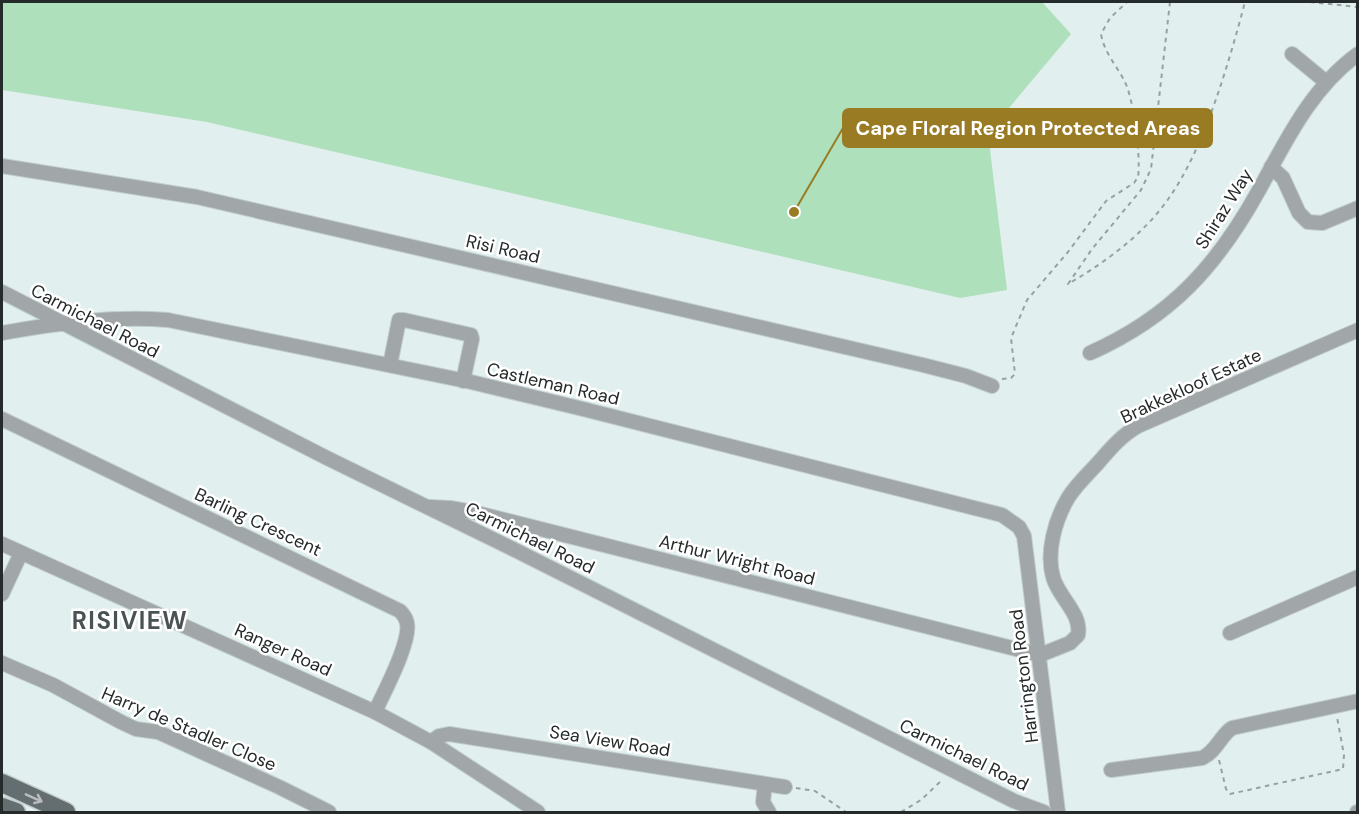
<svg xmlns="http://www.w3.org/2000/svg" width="1359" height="814" viewBox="0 0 1359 814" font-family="'DM Sans',sans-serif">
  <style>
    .green { fill: #afe0bc }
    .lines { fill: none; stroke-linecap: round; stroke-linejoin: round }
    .minor-casing { stroke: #c0cccc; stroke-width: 16 }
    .major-casing { stroke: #c0cccc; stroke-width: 21 }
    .path { stroke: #97a1a1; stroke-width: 2; stroke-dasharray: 4.5 4.5; stroke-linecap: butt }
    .minor { stroke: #a1a6a8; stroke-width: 14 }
    .major { stroke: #646d6f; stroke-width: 18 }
    .oneway { stroke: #b9bdbe }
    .labels { text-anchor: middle; stroke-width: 5; stroke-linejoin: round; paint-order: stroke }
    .street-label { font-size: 18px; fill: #252a2a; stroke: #fff }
    .district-label { font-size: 24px; font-weight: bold; letter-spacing: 1.5px; fill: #495353; stroke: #fff }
    .leader { fill: none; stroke: #997b24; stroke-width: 2 }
    .callout-dot { fill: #997b24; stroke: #fff; stroke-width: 2 }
    .callout { fill: #997b24; stroke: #997b24; stroke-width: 2 }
    .callout-label { font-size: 20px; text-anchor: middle; font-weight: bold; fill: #fff }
  </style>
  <rect width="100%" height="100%" fill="#e2efef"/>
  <polygon class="green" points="2,2 1042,2 1071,34 988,133 1007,290 960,298 207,122 2,90"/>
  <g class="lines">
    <defs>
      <g id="minor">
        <polyline points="1292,54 1326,82"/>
        <polyline points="2,166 197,197 923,365 966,376 992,386"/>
        <polyline points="1271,167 1283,178 1299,213 1308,222 1322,223 1358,208"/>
        <polyline points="2,292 327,458 517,551 1014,801 1044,812"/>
        <path d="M2 333C57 323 111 316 168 320L471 382 583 409 1002 515 1019 527 1024 536 1058 812"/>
        <path d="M1090 353C1171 317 1217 266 1259 190 1286 141 1311 88 1358 54"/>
        <polyline points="390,365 399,320 404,320 471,335 472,339 463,381"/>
        <path d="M2 419 400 611C403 614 406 618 407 623 411 642 384 692 375 712"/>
        <path d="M430 507 450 508 473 512 1040 655 1070 643 1078 635C1082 613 1058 597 1053 577 1046 552 1055 520 1068 498 1076 485 1088 474 1098 463 1110 449 1122 435 1138 426L1358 330"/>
        <polyline points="2,544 375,712 431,742 538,812"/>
        <polyline points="2,594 21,553"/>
        <polyline points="1230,633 1358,577"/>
        <polyline points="2,663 53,685 121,722 136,729 158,732 279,787 329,812"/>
        <polyline points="431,742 439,736 449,734 785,787"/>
        <path d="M1111 770 1202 758C1217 751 1220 736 1232 728L1358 701"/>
        <polyline points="765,784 763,802 769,812"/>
        <polyline points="1357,812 1358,812"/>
      </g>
      <g id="major">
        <polyline points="2,783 66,812"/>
        <polyline points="2,807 16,812"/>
      </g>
    </defs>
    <use href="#minor" class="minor-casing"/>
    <use href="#major" class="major-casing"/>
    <g class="path">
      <path d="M1170 2 1151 169 1141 190 1092 249 1068 284C1106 262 1144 234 1169 198 1205 147 1229 62 1245 2"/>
      <polyline points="1310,2 1358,7"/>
      <path d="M1002 379 1011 378 1015 374 1011 338 1027 300 1068 252 1106 201 1134 183 1138 177C1141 158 1134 98 1124 80 1116 65 1104 52 1101 34L1110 18 1127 2"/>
      <polyline points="1219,760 1226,789 1230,794 1343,769 1344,755 1337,717"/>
      <polyline points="796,788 815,791 846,812"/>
      <polyline points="901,812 921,800 943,779"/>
    </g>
    <use href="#minor" class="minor"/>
    <use href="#major" class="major"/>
  </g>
  <defs><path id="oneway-shaft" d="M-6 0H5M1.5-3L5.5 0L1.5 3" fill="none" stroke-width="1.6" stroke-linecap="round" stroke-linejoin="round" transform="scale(1.5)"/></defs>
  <use class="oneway" href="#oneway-shaft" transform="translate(34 798) rotate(24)"/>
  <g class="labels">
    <g class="street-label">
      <text transform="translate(1224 209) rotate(-58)" y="6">Shiraz Way</text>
      <text transform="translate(503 249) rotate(13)" y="6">Risi Road</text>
      <text transform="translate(95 321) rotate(27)" y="6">Carmichael Road</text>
      <text transform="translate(553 384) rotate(13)" y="6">Castleman Road</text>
      <text transform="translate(1191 386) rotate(-25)" y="6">Brakkekloof Estate</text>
      <text transform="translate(258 522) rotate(25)" y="6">Barling Crescent</text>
      <text transform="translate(530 538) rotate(26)" y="6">Carmichael Road</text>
      <text transform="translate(737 560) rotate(14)" y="6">Arthur Wright Road</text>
      <text transform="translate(283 650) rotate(24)" y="6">Ranger Road</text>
      <text transform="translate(1024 676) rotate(-97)" y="6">Harrington Road</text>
      <text transform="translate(189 729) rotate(23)" y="6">Harry de Stadler Close</text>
      <text transform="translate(610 741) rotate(9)" y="6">Sea View Road</text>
      <text transform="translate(964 755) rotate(26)" y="6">Carmichael Road</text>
    </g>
    <g class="district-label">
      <text x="130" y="629">RISIVIEW</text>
    </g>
  </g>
  <path class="leader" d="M794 212L843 128"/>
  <circle class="callout-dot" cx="794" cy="212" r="6"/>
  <rect class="callout" x="843" y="109" width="369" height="38" rx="6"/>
  <g class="callout-label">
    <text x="1028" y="135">Cape Floral Region Protected Areas</text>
  </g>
  <rect width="1359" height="814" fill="none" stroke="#252a2a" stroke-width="6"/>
</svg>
